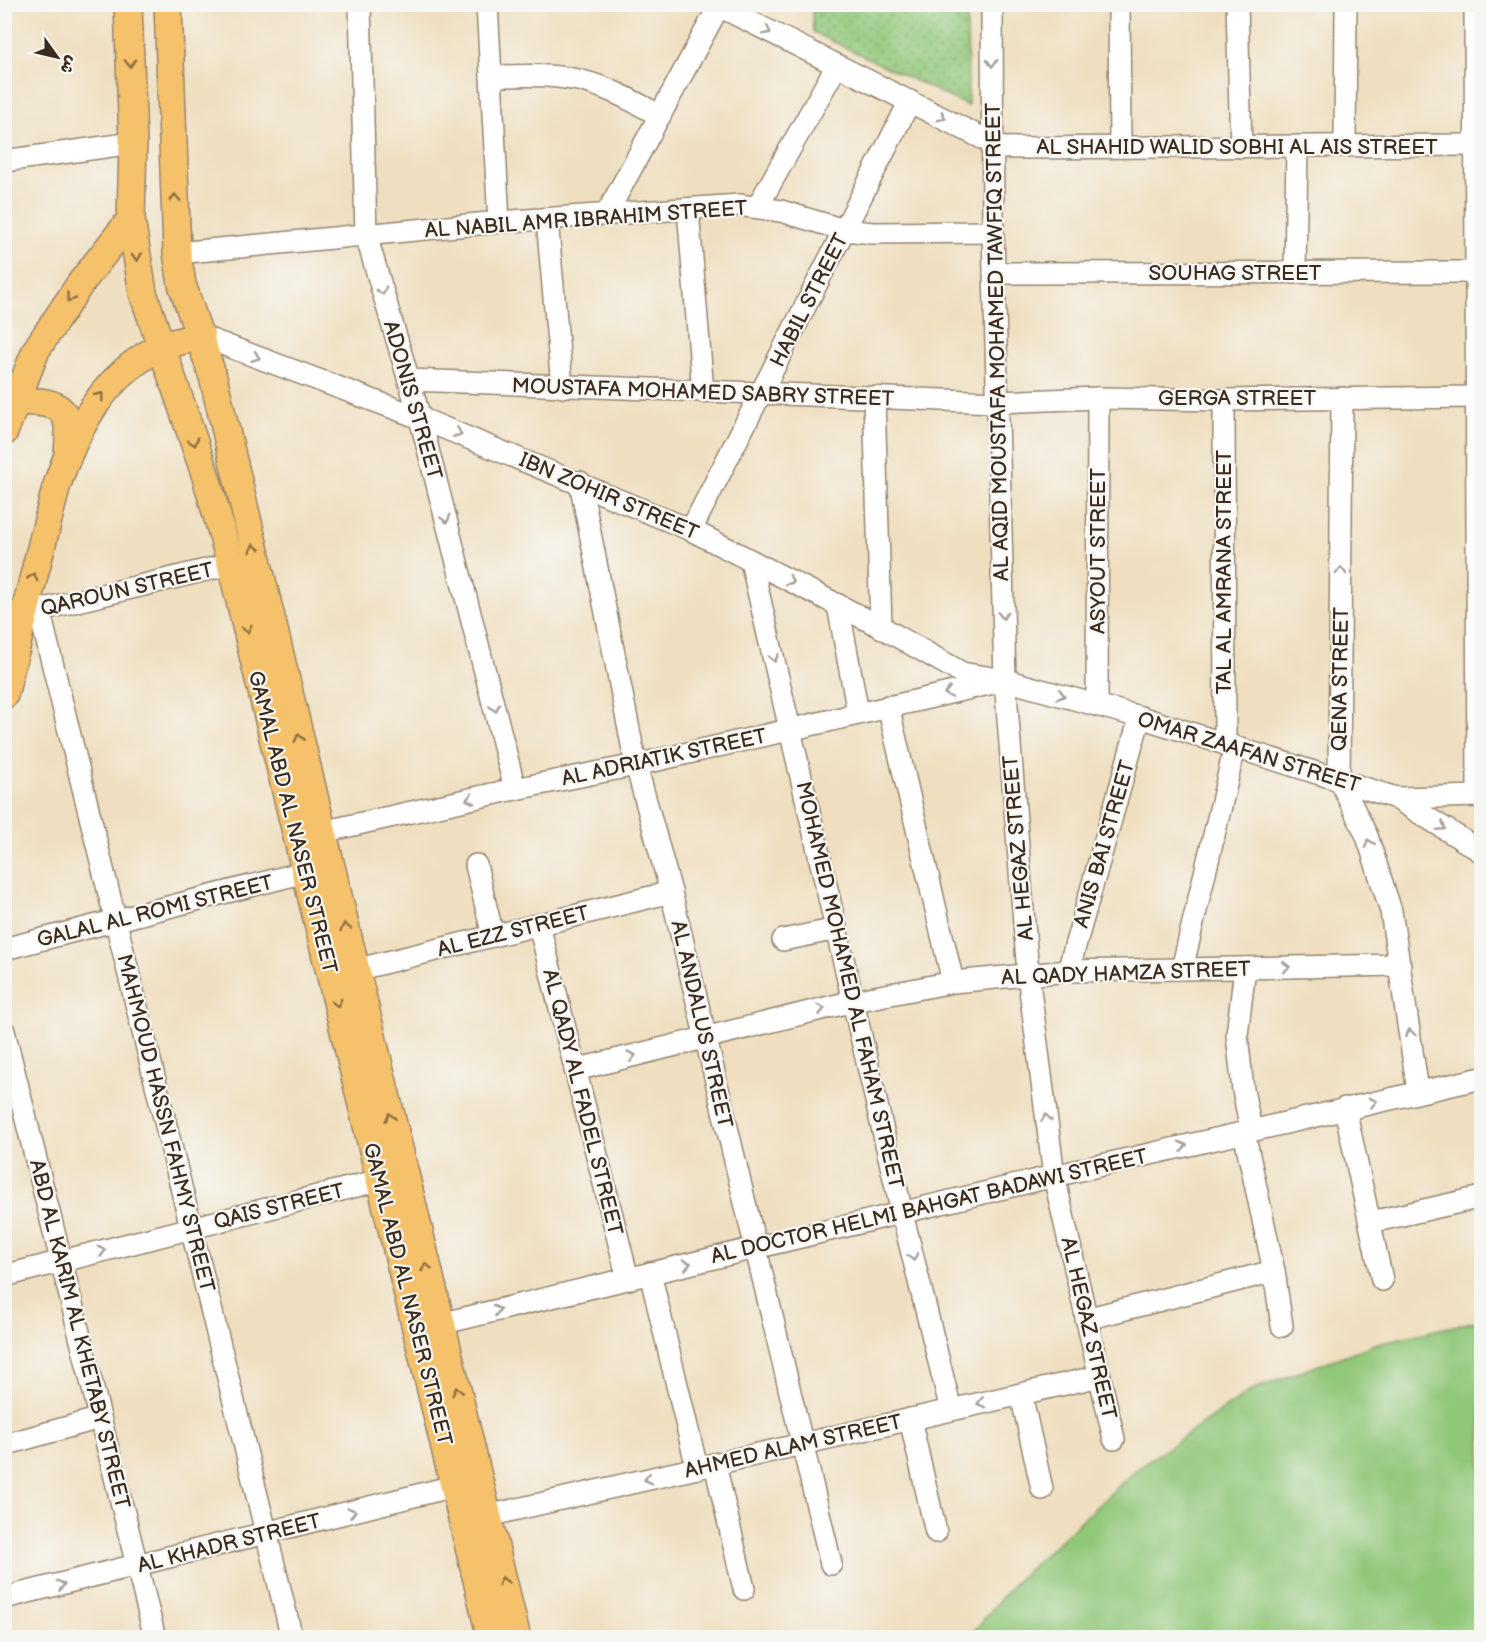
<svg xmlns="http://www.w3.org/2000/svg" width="1486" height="1642" viewBox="0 0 1486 1642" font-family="'Balsamiq Sans','Playpen Sans Arabic',sans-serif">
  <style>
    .grass { fill: url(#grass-dots); stroke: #66784c; stroke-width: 1.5 }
    .garden { fill: #91c779; stroke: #66784c; stroke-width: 1.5 }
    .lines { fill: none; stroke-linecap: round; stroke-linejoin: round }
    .minor-casing { stroke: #95846f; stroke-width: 24 }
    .major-casing { stroke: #95846f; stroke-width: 30 }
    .minor { stroke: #fff; stroke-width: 21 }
    .major { stroke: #f5c16b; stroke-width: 27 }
    .oneway { stroke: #a79f9a }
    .oneway2 { stroke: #8f6e41 }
    .labels { text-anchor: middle; stroke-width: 4.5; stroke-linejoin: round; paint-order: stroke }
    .street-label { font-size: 21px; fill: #3b2a1e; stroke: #f6f6f2 }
  </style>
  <defs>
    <pattern id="grass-dots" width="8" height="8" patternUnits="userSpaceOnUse" patternTransform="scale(1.5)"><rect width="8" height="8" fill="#91c779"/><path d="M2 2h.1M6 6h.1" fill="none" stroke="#78a263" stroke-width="1.8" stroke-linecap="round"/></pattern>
  </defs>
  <rect width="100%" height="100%" fill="#f6f6f2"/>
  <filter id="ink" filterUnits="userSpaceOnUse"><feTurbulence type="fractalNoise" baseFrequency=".0167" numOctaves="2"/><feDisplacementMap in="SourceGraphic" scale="12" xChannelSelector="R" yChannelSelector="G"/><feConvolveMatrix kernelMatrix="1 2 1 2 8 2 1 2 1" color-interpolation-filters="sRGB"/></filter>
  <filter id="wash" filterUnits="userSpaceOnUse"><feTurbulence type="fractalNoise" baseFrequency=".008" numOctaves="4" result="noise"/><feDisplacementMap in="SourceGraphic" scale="24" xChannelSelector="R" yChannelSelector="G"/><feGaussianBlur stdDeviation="1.35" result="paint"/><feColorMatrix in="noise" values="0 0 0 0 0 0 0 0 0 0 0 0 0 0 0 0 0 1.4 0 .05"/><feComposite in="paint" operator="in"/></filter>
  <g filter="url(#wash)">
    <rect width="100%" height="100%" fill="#efdfc0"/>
    <polygon class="grass" points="812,5 967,5 968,106 813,32"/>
    <polygon class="garden" points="1481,1320 1481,1637 969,1637 1014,1583 1137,1469 1252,1390 1378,1343"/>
  </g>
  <g filter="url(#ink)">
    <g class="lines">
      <defs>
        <g id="minor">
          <polyline points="360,4 366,235 420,418 515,789"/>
          <polyline points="487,4 499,222"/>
          <polyline points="715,4 992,143"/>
          <polyline points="992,4 993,232 1005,680 1028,974 1054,1176 1114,1439"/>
          <polyline points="1119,4 1120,147"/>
          <polyline points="1237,4 1241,147"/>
          <polyline points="1475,4 1478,796"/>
          <path d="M491 77C566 71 596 79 660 116"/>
          <polyline points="1345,146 1346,4"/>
          <polyline points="993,148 1482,145"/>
          <polyline points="4,161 133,143"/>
          <polyline points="758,206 837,65"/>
          <polyline points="688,209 703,392"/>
          <polyline points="606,215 719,6"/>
          <polyline points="547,219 562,387"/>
          <polyline points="177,253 499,222 739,205 781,211 844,230 873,233 993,232"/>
          <polyline points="994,273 1476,272"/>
          <polyline points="1295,273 1297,147"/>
          <polyline points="201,336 420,418 691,530 881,627 962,673 1005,680 1140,717 1396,798 1482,852"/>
          <polyline points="409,380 997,402 1098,398 1224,400 1476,397"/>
          <polyline points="874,398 881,627"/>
          <polyline points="1342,398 1339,779 1367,836 1391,911 1418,1091"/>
          <polyline points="1224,400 1225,744"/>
          <polyline points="580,482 636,765 671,892 831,1564"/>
          <polyline points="691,530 910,101"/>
          <polyline points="751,561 902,1213 951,1410"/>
          <polyline points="838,605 858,713"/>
          <polyline points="39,609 292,1638"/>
          <polyline points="27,613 231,564"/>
          <polyline points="1097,705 1098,398"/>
          <polyline points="888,706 953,982"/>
          <polyline points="1396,798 1482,796"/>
          <polyline points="322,832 515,789 636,765 993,683"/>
          <polyline points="476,865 493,936"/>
          <polyline points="539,925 628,1279"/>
          <polyline points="783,940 837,929"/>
          <polyline points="4,949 305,872"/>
          <polyline points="1245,968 1237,1035 1243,1090 1251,1130"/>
          <polyline points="1182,969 1235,747"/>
          <polyline points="355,970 671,892"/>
          <polyline points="1068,971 1140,717"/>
          <polyline points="4,1031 155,1638"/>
          <polyline points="575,1070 854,1001 953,982 1068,971 1400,965"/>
          <polyline points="1345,1108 1382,1280"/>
          <polyline points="1244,1132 1274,1271 1282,1326"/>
          <polyline points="1371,1222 1482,1197"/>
          <polyline points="650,1273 697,1468"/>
          <polyline points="4,1276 380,1180"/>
          <polyline points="1086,1319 1274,1271"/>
          <polyline points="440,1324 1054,1176 1482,1078"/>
          <polyline points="1021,1394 1042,1489"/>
          <polyline points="910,1419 936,1532"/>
          <polyline points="4,1445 100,1418"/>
          <polyline points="715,1464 744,1589"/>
          <polyline points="487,1516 1100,1376"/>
          <polyline points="4,1598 454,1486"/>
        </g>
        <g id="major">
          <polyline points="128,4 133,143 131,219 143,293 206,477 231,564 491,1638"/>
          <polyline points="168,4 177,253 182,284 213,377 517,1638"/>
          <path d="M14 402C56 400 73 404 68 452"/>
          <polyline points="4,432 36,350 80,284 131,219"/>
          <path d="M4 695 56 488C75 430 103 375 161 347 173 342 188 340 201 336"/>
        </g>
      </defs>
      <use href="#minor" class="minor-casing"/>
      <use href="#major" class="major-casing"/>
      <use href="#minor" class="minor"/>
      <use href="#major" class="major"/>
    </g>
    <defs><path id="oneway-chevron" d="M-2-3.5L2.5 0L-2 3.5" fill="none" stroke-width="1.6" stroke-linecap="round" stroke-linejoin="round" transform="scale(1.5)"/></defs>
    <g class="oneway">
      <use href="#oneway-chevron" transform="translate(767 31) rotate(27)"/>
      <use href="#oneway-chevron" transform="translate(992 63) rotate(90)"/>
      <use href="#oneway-chevron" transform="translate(942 117) rotate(26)"/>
      <use href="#oneway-chevron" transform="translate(382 291) rotate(73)"/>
      <use href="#oneway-chevron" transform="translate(256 357) rotate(20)"/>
      <use href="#oneway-chevron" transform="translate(458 433) rotate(22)"/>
      <use href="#oneway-chevron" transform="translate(446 519) rotate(76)"/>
      <use href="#oneway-chevron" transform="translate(1341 571) rotate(-89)"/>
      <use href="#oneway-chevron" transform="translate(790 581) rotate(27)"/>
      <use href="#oneway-chevron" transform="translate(1003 615) rotate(88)"/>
      <use href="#oneway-chevron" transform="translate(774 658) rotate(77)"/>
      <use href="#oneway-chevron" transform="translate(948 693) rotate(168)"/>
      <use href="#oneway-chevron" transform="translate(1061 695) rotate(15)"/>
      <use href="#oneway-chevron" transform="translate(495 708) rotate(76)"/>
      <use href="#oneway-chevron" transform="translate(470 799) rotate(167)"/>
      <use href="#oneway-chevron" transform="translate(1442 827) rotate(32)"/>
      <use href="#oneway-chevron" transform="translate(1369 843) rotate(-110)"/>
      <use href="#oneway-chevron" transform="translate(1286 967) rotate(-1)"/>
      <use href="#oneway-chevron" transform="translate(821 1009) rotate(-14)"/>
      <use href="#oneway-chevron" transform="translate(1410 1033) rotate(-98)"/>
      <use href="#oneway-chevron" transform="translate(632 1056) rotate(-14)"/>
      <use href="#oneway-chevron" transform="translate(1373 1102) rotate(-13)"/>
      <use href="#oneway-chevron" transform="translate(1046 1118) rotate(-97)"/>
      <use href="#oneway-chevron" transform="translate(1183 1146) rotate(-13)"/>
      <use href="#oneway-chevron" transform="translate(102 1251) rotate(-14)"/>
      <use href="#oneway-chevron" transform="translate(913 1257) rotate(76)"/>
      <use href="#oneway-chevron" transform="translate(687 1264) rotate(-13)"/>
      <use href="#oneway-chevron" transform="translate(497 1310) rotate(-14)"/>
      <use href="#oneway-chevron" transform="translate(981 1403) rotate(167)"/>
      <use href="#oneway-chevron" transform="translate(648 1479) rotate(167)"/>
      <use href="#oneway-chevron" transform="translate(352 1512) rotate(-14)"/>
      <use href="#oneway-chevron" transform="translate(61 1585) rotate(-14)"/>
    </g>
    <g class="oneway2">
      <use href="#oneway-chevron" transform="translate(130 63) rotate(88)"/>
      <use href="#oneway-chevron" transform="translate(175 198) rotate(-92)"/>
      <use href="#oneway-chevron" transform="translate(137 257) rotate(81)"/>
      <use href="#oneway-chevron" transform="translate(70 298) rotate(125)"/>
      <use href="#oneway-chevron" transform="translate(100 396) rotate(-51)"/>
      <use href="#oneway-chevron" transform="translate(194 442) rotate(72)"/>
      <use href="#oneway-chevron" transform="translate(254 548) rotate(-103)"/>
      <use href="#oneway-chevron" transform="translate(33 577) rotate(-75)"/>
      <use href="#oneway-chevron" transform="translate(247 629) rotate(76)"/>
      <use href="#oneway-chevron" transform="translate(299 738) rotate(-103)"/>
      <use href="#oneway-chevron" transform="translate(345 927) rotate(-104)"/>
      <use href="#oneway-chevron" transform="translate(337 1003) rotate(76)"/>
      <use href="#oneway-chevron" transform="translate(390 1117) rotate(-103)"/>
      <use href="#oneway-chevron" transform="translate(426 1267) rotate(-104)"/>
      <use href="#oneway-chevron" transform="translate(457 1391) rotate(-104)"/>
      <use href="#oneway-chevron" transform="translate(503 1581) rotate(-104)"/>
    </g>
  </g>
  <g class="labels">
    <g class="street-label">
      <text x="1237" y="154">AL SHAHID WALID SOBHI AL AIS STREET</text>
      <text transform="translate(586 219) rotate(-4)" y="7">AL NABIL AMR IBRAHIM STREET</text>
      <text x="1235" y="280">SOUHAG STREET</text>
      <text transform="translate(809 300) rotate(-63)" y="7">HABIL STREET</text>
      <text transform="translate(997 342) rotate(-91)" y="7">AL AQID MOUSTAFA MOHAMED TAWFIQ STREET</text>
      <text transform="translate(703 392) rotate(2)" y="7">MOUSTAFA MOHAMED SABRY STREET</text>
      <text x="1237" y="405">GERGA STREET</text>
      <text transform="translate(413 400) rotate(74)" y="7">ADONIS STREET</text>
      <text transform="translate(609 496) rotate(23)" y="7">IBN ZOHIR STREET</text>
      <text transform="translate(1098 551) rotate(-90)" y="7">ASYOUT STREET</text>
      <text transform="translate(1224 572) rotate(-90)" y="7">TAL AL AMRANA STREET</text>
      <text transform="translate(127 589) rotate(-13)" y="7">QAROUN STREET</text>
      <text transform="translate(1340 679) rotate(-89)" y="7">QENA STREET</text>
      <text transform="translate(1249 752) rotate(17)" y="7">OMAR ZAAFAN STREET</text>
      <text transform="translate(664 757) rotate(-12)" y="7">AL ADRIATIK STREET</text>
      <text transform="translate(293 822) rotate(76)" y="7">GAMAL ABD AL NASER STREET</text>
      <text transform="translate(1104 844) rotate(-74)" y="7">ANIS BAI STREET</text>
      <text transform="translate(1018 848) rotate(-95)" y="7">AL HEGAZ STREET</text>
      <text transform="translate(155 911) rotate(-14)" y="7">GALAL AL ROMI STREET</text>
      <text transform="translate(513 931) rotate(-14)" y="7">AL EZZ STREET</text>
      <text transform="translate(1126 973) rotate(-2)" y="7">AL QADY HAMZA STREET</text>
      <text transform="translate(850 985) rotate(77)" y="7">MOHAMED MOHAMED AL FAHAM STREET</text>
      <text transform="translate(702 1024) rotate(77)" y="7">AL ANDALUS STREET</text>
      <text transform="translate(583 1102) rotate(76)" y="7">AL QADY AL FADEL STREET</text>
      <text transform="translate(166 1123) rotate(76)" y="7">MAHMOUD HASSN FAHMY STREET</text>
      <text transform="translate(279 1206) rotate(-14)" y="7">QAIS STREET</text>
      <text transform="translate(929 1206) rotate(-13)" y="7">AL DOCTOR HELMI BAHGAT BADAWI STREET</text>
      <text transform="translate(408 1294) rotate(76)" y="7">GAMAL ABD AL NASER STREET</text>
      <text transform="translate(1089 1328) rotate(77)" y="7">AL HEGAZ STREET</text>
      <text transform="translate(80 1334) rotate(76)" y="7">ABD AL KARIM AL KHETABY STREET</text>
      <text transform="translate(793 1446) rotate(-13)" y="7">AHMED ALAM STREET</text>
      <text transform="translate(229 1543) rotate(-14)" y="7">AL KHADR STREET</text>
    </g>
  </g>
  <rect width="1486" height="1642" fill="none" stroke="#f6f6f2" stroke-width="24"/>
  <g transform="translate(57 57) rotate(124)" stroke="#f6f6f2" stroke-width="4.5" paint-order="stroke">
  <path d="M0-4.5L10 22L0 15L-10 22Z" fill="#3b2a1e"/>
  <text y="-9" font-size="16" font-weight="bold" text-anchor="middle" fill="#3b2a1e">ش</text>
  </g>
</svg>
